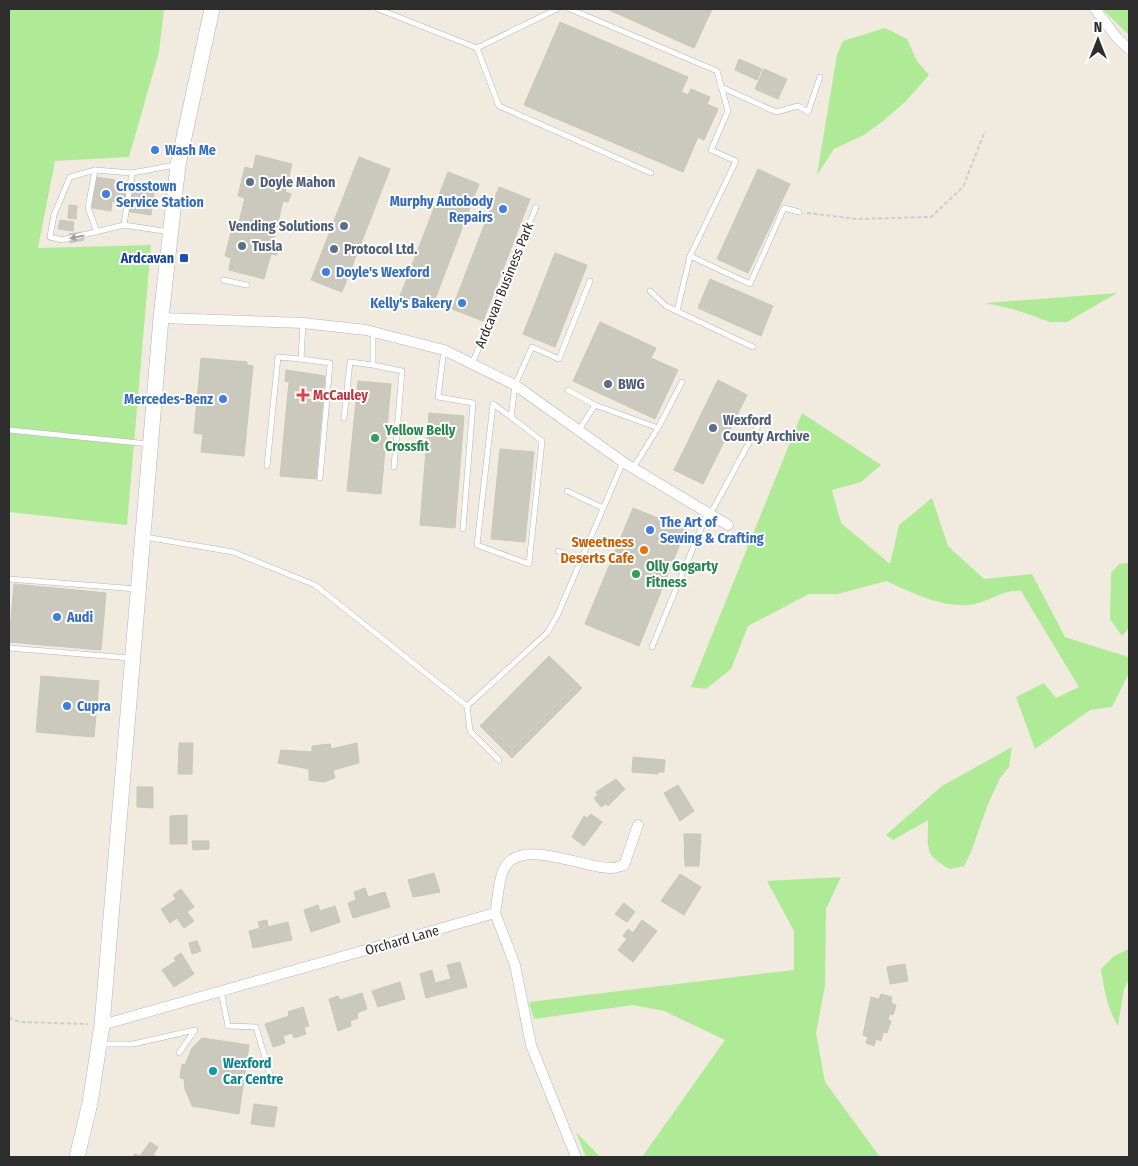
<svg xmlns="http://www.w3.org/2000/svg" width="1138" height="1166" viewBox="0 0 1138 1166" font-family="'Fira Sans Condensed',sans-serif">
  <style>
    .green { fill: #afeb97 }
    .building { fill: #cbc8bd; stroke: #ccc6b8 }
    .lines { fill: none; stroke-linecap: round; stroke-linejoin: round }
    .lane-casing { stroke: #b3b4c2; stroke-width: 6 }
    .street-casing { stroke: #b3b4c2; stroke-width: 11 }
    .secondary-casing { stroke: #b3b4c2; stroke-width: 16 }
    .path { stroke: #cdcdcd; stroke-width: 2; stroke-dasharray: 4 2.5; stroke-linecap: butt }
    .lane { stroke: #fff; stroke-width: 5 }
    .street { stroke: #fff; stroke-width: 10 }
    .secondary { stroke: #fff; stroke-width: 15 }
    .oneway { fill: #a0a0a0 }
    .shop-dot { fill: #3f7fe0; stroke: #fff; stroke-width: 2 }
    .service-dot { fill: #5c6f8a; stroke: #fff; stroke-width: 2 }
    .transit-dot { fill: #1a4fb4; stroke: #fff; stroke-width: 2 }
    .health-dot { fill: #e0444e; stroke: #fff; stroke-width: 2 }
    .leisure-dot { fill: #2e9e5b; stroke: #fff; stroke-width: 2 }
    .food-dot { fill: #e8710a; stroke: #fff; stroke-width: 2 }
    .culture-dot { fill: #0f9aa8; stroke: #fff; stroke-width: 2 }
    .labels { text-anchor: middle; stroke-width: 4; stroke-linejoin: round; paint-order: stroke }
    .shop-label { font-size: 14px; font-weight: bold; fill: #366cbe; stroke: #fff; text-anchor: start }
    .service-label { font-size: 14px; font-weight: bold; fill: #4e5e75; stroke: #fff; text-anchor: start }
    .transit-label { font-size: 14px; font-weight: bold; fill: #164399; stroke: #fff; text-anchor: end }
    .street-label { font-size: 14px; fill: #2d2d2d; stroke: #fff }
    .health-label { font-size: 14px; font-weight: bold; fill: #be3a42; stroke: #fff; text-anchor: start }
    .leisure-label { font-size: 14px; font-weight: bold; fill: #27864d; stroke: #fff; text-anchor: start }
    .food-label { font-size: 14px; font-weight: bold; fill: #c56008; stroke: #fff; text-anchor: end }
    .culture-label { font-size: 14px; font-weight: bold; fill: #0d838f; stroke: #fff; text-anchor: start }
  </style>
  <rect width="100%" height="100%" fill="#f0eadf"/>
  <g class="green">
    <polygon points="9,9 164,9 159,52 129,157 55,161 38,248 151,245 127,525 9,512"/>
    <polygon points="1102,9 1129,9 1129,35"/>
    <polygon points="885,28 907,39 917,61 929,75 905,102 883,121 864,135 834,149 817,175 837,55 843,41"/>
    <polygon points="1117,293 1067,322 1050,322 1013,309 985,303"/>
    <path d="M802 413 881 465 861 482 832 490 841 523 890 564 899 525 932 498 948 546 984 579 1032 574 1065 637 1128 657 1129 673 1112 707 1090 710 1035 749 1016 697 1044 683 1056 698 1079 687 1021 591C1002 589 988 603 969 605 939 607 913 593 886 581L838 594H809L748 626 731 669 706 689 691 687Z"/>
    <polygon points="1129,563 1129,628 1122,636 1110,619 1111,573 1119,564"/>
    <path d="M1012 747 1009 767 1000 778 988 804 971 852 964 866 950 869C923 855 928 847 928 820L893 840 886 835 942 786Z"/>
    <polygon points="841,877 826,909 825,986 816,1033 825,1082 880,1157 642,1157 725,1040 664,1011 633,1005 534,1019 529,1002 794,970 794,931 767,881"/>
    <path d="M1129 949V980L1124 989 1118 1026C1107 1008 1104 989 1101 969L1114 956Z"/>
    <polygon points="576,1132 600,1157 586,1157"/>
  </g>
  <g class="building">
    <polygon points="607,9 712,9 694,48"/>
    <polygon points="560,22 688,77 681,92 688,95 691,89 710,97 707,104 718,109 704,140 698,137 683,172 524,105"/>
    <polygon points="739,59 762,69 757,80 735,70"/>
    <polygon points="764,69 787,79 778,99 755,89"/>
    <polygon points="256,155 292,164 285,192 291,194 288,202 283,201 273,243 279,244 277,255 271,254 264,279 229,270 231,258 225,256 232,228 237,230 245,198 238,196 245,167 253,169"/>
    <polygon points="359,157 390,169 342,292 311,280"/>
    <polygon points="758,169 790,184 748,273 717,259"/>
    <polygon points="448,172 479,184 432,307 400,296"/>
    <polygon points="96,177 115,180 109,201 112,201 111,211 92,208"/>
    <polygon points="128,181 155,185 151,215 124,211 125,203 109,201 111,187 127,189"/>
    <polygon points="499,187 530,199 483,321 452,309"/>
    <polygon points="69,205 77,206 76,219 68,218"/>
    <polygon points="60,220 74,222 73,231 58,229"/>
    <polygon points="82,232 84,240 70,243 69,234"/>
    <polygon points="555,253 587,265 555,347 523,334"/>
    <polygon points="710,279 773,306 761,336 698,308"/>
    <polygon points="600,322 656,348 651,358 678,370 655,419 573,381"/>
    <polygon points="201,358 247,362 247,365 253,366 244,456 201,452 203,434 194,433"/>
    <polygon points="286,370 325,376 316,479 280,476 289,382 285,381"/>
    <polygon points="718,380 747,395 703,484 674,470"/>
    <polygon points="358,381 391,384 381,494 347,491"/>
    <polygon points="429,413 464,416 455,528 420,525"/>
    <polygon points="500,449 534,452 525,542 491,539"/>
    <polygon points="633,508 686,529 639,646 585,624"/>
    <polygon points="14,584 106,593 101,650 9,642"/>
    <polygon points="549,656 582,688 512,758 480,726"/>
    <polygon points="41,676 99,681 94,737 36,732"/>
    <polygon points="179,743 193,743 192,774 178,774"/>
    <polygon points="357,743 359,763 333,770 335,778 324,782 309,780 309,769 278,763 281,750 312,752 312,746 330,744 331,749"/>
    <polygon points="633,757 665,760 664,772 658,772 658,774 632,772"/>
    <polygon points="616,779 625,789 608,806 606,804 601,807 594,798 598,795 596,792"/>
    <polygon points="678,785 694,811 680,821 664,793"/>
    <polygon points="137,787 153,787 153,808 137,807"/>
    <polygon points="591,814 602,822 584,846 572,837 584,816 587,818"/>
    <polygon points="187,815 187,844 170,844 170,816"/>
    <polygon points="684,834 701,834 699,866 685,866"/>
    <polygon points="192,841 209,841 209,849 193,850"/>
    <polygon points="434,873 440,892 413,897 408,880"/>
    <polygon points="680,874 701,887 684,915 661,901"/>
    <polygon points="365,888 368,897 385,892 390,907 353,918 348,903 356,900 354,892"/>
    <polygon points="181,889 194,907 187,912 194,921 184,928 177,918 170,923 161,909 176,899 173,895"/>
    <polygon points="624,903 635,912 627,922 615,914"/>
    <polygon points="318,905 320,911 335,906 340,922 311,932 304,910"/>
    <polygon points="267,920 268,927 288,922 292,940 253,948 249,931 260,928 258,922"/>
    <polygon points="642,920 657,931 633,962 618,950 627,939 623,936 628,929 633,933"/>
    <polygon points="197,941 201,951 192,954 189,943"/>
    <polygon points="181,953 194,974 174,987 162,970 176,961 174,958"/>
    <polygon points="460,962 467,987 426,998 420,974 432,970 435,983 451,979 447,965"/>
    <polygon points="905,964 908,981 890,984 887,967"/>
    <polygon points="400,982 405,999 378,1007 372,991"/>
    <polygon points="362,993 367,1009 357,1013 358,1018 350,1021 351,1026 338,1031 329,999 338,996 340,1000"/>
    <polygon points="881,994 892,997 891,1003 896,1005 893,1015 890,1014 888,1020 891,1021 887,1033 883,1032 881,1041 876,1039 874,1046 866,1043 868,1037 863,1035 871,997 879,999"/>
    <polygon points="303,1007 309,1026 304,1027 306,1034 294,1038 292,1033 283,1036 285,1043 273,1047 265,1024 289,1016 288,1012"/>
    <polygon points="202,1038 249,1045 239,1114 192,1106 185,1089 184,1079 180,1078 182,1064 185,1065 192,1048"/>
    <polygon points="254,1104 277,1107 274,1127 251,1124"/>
    <polygon points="150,1142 158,1147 153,1155 158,1157 132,1157 135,1154 140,1156"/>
  </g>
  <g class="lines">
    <defs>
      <g id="lane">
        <polyline points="378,9 477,48 499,106 651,173"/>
        <polyline points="570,9 717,71 728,111 711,150 736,161 690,256 677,311"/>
        <polyline points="477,48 557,9"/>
        <polyline points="721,87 776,112 798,106 808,112 820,77"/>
        <polyline points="95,170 70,177 54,215 50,237 62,240 124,225 170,232"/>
        <polyline points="124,225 132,173"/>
        <polyline points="97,232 88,208 95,170 132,173 175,165"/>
        <polyline points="690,256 750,284 784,208 799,212"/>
        <polyline points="223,280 247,285"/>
        <polyline points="650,291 666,306 753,347"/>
        <polyline points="303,323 301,359 330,363 320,478"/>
        <polyline points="373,332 373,365 402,371 394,467"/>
        <polyline points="444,350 438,397 473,403 463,529"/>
        <polyline points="472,364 536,207"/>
        <polyline points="568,390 595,405 658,428 633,468"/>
        <polyline points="511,417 493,404 477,545 529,564 542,441 511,417 515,385 532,347 559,359 590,281"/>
        <polyline points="344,418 350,362 373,365"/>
        <polyline points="658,428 682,382"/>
        <polyline points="9,430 149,444"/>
        <polyline points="579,430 595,405"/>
        <polyline points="267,466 278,357 301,359"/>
        <polyline points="567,491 603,508"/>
        <polyline points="145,537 233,552 315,585 467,706 547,633 557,616 623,462"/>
        <polyline points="558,551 581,562"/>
        <polyline points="9,579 137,589"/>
        <polyline points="652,647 707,514 712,511 758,426 764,419"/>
        <polyline points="9,648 130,658"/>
        <polyline points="467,706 470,731 499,760"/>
        <polyline points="221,991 228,1026 256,1027 271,1078"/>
        <polyline points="102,1044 133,1044 195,1030 179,1053"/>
      </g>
      <g id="street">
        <polyline points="1095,9 1118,39 1129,49"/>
        <polyline points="161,318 303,323 366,330 444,350 515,385 623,462 728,525"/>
        <polyline points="495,913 515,965 531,1045 576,1157"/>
        <path d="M495 913C498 900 498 883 503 871 518 834 585 870 612 868 616 868 620 866 624 865L638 825"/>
        <polyline points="102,1025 495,913"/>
      </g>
      <polyline id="secondary" points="77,1157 90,1103 102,1025 161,318 178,165 212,9"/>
    </defs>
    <use href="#lane" class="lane-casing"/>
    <use href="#street" class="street-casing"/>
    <use href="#secondary" class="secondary-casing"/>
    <g class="path">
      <polyline points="807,213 857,219 931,217 963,187 985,131"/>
      <polyline points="9,1018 20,1022 88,1024"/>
    </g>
    <use href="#lane" class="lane"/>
    <use href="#street" class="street"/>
    <use href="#secondary" class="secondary"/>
  </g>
  <defs><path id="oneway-solid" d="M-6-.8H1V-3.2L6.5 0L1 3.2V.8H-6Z" transform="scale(1.25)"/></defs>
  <use class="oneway" href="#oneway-solid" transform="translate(77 237) rotate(168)"/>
  <g class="shop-dot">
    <circle cx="155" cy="150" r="5"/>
    <circle cx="106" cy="194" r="5"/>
    <circle cx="503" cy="209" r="5"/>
    <circle cx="326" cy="272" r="5"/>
    <circle cx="462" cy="303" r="5"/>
    <circle cx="223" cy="399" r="5"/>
    <circle cx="650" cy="530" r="5"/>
    <circle cx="57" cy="617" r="5"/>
    <circle cx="67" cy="706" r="5"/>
  </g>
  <g class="service-dot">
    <circle cx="250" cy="182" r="5"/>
    <circle cx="344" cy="226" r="5"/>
    <circle cx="242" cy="246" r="5"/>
    <circle cx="334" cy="249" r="5"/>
    <circle cx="608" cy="384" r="5"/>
    <circle cx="713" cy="428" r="5"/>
  </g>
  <rect class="transit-dot" x="179" y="253" width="10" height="10" rx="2.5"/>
  <path class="health-dot" d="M300.5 387.5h5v5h5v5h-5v5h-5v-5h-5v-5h5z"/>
  <g class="leisure-dot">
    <circle cx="375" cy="438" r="5"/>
    <circle cx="636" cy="574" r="5"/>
  </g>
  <circle class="food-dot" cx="644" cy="550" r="5"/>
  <circle class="culture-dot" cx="213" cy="1071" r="5"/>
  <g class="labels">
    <g class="shop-label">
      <text x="165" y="155">Wash Me</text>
      <text x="116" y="191">Crosstown<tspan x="116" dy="16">Service Station</tspan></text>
      <text x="493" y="206" text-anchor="end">Murphy Autobody<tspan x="493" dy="16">Repairs</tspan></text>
      <text x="336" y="277">Doyle's Wexford</text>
      <text x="452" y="308" text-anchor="end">Kelly's Bakery</text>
      <text x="213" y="404" text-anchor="end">Mercedes-Benz</text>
      <text x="660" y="527">The Art of<tspan x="660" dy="16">Sewing &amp; Crafting</tspan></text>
      <text x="67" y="622">Audi</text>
      <text x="77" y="711">Cupra</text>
    </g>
    <g class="service-label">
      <text x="260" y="187">Doyle Mahon</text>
      <text x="334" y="231" text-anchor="end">Vending Solutions</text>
      <text x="252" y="251">Tusla</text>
      <text x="344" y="254">Protocol Ltd.</text>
      <text x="618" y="389">BWG</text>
      <text x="723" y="425">Wexford<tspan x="723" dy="16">County Archive</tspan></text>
    </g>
    <g class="transit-label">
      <text x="174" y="263">Ardcavan</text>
    </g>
    <g class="street-label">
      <text transform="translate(504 285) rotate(-68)" y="5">Ardcavan Business Park</text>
      <text transform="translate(402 940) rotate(-16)" y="5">Orchard Lane</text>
    </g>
    <g class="health-label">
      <text x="313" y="400">McCauley</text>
    </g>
    <g class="leisure-label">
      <text x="385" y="435">Yellow Belly<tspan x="385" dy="16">Crossfit</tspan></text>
      <text x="646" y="571">Olly Gogarty<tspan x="646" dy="16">Fitness</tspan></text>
    </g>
    <g class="food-label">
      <text x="634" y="547">Sweetness<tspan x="634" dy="16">Deserts Cafe</tspan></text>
    </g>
    <g class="culture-label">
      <text x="223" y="1068">Wexford<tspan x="223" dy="16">Car Centre</tspan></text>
    </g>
  </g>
  <rect width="1138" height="1166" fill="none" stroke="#2d2d2d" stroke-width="20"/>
  <g transform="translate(1098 40)" stroke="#ffffff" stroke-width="4" paint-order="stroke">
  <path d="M0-4L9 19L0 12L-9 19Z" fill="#2d2d2d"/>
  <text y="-8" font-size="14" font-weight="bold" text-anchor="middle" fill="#2d2d2d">N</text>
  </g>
</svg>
